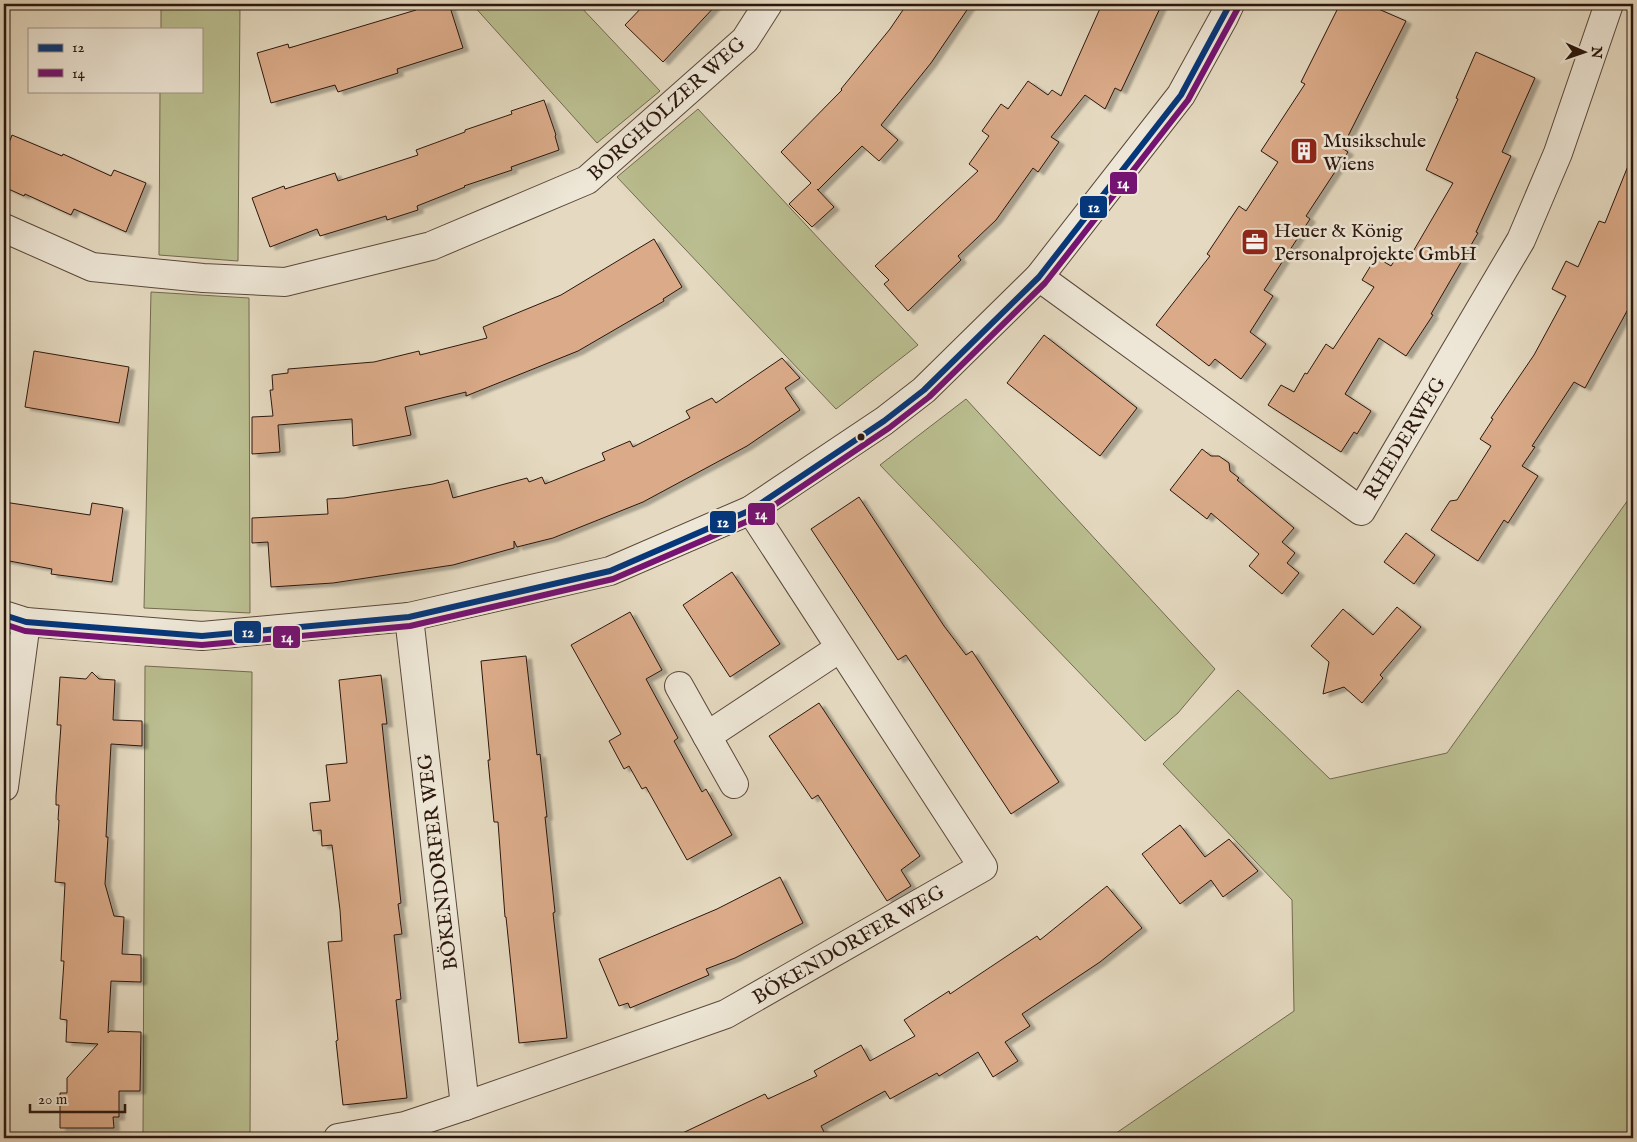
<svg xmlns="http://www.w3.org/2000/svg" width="1637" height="1142" viewBox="0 0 1637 1142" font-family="'IM FELL English',serif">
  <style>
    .green { fill: #babe90; stroke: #726a4f }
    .building { fill: #dbab89; stroke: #2b170e; filter: url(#shadow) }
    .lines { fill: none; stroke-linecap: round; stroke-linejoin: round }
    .street-casing { stroke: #5a483b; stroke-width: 30 }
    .street { stroke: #eee7d7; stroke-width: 28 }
    .bus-1-casing { stroke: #eee7d7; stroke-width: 10 }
    .bus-2-casing { stroke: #eee7d7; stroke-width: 10 }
    .bus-1 { stroke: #05377b; stroke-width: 6 }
    .bus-2 { stroke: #751372; stroke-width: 6 }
    .bus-dot { fill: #2b170e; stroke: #eee7d7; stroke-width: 2 }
    .labels { text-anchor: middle; stroke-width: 5; stroke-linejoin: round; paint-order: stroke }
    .street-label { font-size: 20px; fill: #2b170e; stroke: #eee7d7 }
    .poi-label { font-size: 20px; fill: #2b170e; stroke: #eee7d7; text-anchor: start }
    .line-badge { stroke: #eee7d7; stroke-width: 2 }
    .badge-label { font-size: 14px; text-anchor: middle; font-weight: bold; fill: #fff }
  </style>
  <defs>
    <filter id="shadow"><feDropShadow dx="5.5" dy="3" stdDeviation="1" flood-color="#0004"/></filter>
  </defs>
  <rect width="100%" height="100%" fill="#e5dac1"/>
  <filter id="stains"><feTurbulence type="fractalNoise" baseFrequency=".004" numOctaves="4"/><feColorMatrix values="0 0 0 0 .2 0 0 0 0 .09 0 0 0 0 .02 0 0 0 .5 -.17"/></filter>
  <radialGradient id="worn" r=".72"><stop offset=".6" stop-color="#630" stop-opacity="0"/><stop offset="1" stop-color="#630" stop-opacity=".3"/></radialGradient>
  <g class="green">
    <polygon points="161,4 240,4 238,261 159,255 160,91 201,91 201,29 161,29"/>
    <polygon points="472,4 578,4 660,91 597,143"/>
    <polygon points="698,109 918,345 836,409 617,177"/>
    <polygon points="151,292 249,298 250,613 144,608"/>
    <polygon points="966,399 1215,669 1178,713 1145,741 880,465"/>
    <polygon points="1633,493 1633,1138 1109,1138 1294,1011 1292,900 1163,764 1238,690 1330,779 1447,753"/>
    <polygon points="145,666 252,672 250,1138 143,1138"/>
  </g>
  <g class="building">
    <polygon points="415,4 449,4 463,48 397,69 398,73 338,92 335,85 271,103 257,53 288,44 289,48 416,10"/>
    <polygon points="645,4 717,4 663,62 625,25"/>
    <polygon points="907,4 971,4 931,63 881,125 898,140 879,161 862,146 818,190 817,189 834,207 812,227 789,204 811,183 781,152 842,90 841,89 890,29"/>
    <polygon points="1102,4 1162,4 1121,91 1115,88 1105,109 1085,95 1051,137 1059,142 1038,172 1033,168 996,220 958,256 961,260 908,311 884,284 889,280 875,266 978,171 969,164 989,136 982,131 1001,104 1008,109 1028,81 1048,95 1052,90 1061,96"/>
    <polygon points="1340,4 1367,4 1406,21 1342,148 1348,152 1306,216 1310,219 1264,290 1273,296 1250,332 1266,344 1241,379 1215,359 1209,366 1156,325 1210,256 1207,254 1239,206 1246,211 1278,162 1261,151 1305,84 1301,82"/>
    <polygon points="1476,52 1535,78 1502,152 1511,156 1476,232 1478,233 1431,314 1433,315 1406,356 1379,338 1345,394 1371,411 1357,434 1354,432 1341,452 1268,405 1281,385 1294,392 1305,373 1307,374 1326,344 1333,349 1374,287 1362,280 1376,257 1391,266 1402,249 1411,255 1453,183 1426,170 1458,99 1456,98"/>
    <polygon points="544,100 556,135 555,136 559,150 511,167 512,170 464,186 465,187 417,206 418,210 387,220 386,216 320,236 317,229 270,247 252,198 284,186 285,189 335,173 338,181 418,155 416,150 465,132 465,130 512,114 511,111"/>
    <polygon points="12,135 62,156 63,154 111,176 114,170 146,183 126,232 74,209 71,215 25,194 24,196 4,187 4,156"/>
    <polygon points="1632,156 1633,300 1585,388 1574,382 1532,446 1535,447 1522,466 1538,476 1508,523 1504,520 1478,561 1431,530 1450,501 1457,500 1491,446 1480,439 1493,419 1491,418 1534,355 1566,296 1552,289 1566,261 1578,267 1599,221 1605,223"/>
    <polygon points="654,239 682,287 663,299 664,301 578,351 466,396 466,392 405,407 411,435 353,446 352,419 278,425 280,452 252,454 252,417 273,416 270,390 273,390 272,375 288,373 288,369 374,362 419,351 420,355 487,338 483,327 561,295"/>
    <polygon points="1044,335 1137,408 1100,456 1007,383"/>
    <polygon points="34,351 129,367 119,423 25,407"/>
    <polygon points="782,358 800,378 785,388 800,410 747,446 643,502 553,538 517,547 514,541 514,548 453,565 333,583 271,587 268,542 252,543 252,518 328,514 327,499 344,498 433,484 448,480 453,498 527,478 529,482 542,477 545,484 605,460 602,453 630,441 633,447 690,418 686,411 712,398 716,403"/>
    <polygon points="1202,449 1211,456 1219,456 1229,463 1230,471 1239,478 1237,480 1294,528 1282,542 1295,553 1287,563 1299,573 1282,594 1249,566 1259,554 1211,513 1207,519 1170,490"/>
    <polygon points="859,497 944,626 966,655 972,651 1059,782 1011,814 906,655 898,660 811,529"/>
    <polygon points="4,502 90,515 92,503 123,508 112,582 51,574 52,569 4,560"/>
    <polygon points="1406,533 1435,555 1414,584 1384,562"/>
    <polygon points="732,572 780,644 730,677 683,605"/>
    <polygon points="1397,607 1421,627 1380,675 1383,678 1362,703 1344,687 1323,694 1329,662 1311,646 1343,609 1373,635"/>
    <polygon points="630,612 662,670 646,679 678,738 674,741 702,792 706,789 732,835 687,860 646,787 642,789 629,766 624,769 609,741 621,734 571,645"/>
    <polygon points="526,656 537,755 540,754 547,817 545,817 555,912 553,913 567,1038 519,1043 506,917 505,917 498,822 494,822 488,760 490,760 481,661"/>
    <polygon points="92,672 99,679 115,680 113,720 142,721 142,746 111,744 106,837 108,837 105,884 114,916 124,917 122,954 141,955 141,982 111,981 108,1033 110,1031 141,1032 140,1091 119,1091 119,1117 113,1117 114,1128 60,1128 60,1093 67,1093 67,1078 98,1044 66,1042 67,1020 60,1019 64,961 61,961 65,883 55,882 59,820 58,820 59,805 56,805 56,796 61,725 57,725 60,677 86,679"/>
    <polygon points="381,675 387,724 382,724 401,903 398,904 402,934 394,935 401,999 396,1000 407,1098 343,1105 336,1041 338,1040 328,942 342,941 340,910 332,845 322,846 321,830 313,831 310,803 330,801 326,765 347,763 339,680"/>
    <polygon points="819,703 920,856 901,870 911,886 887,901 818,795 812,799 769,736"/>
    <polygon points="1180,825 1205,857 1229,839 1258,871 1223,897 1211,880 1180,904 1142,854"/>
    <polygon points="780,877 803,923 735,958 706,969 709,975 630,1008 628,1003 619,1006 599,959 717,909"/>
    <polygon points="1107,886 1142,928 1100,962 1022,1014 1030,1026 1005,1042 1018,1061 993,1077 978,1052 939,1076 937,1073 890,1099 885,1091 821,1126 827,1138 672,1138 765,1094 768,1099 817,1076 814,1071 861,1045 870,1061 915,1036 904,1020 949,991 950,994 1037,936 1040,940"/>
  </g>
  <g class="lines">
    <defs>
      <g id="street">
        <polyline points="4,228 92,267 203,278 285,282 431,246 587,180 745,40 768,4"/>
        <polyline points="1039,277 1361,511 1521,240 1558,153 1609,4"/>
        <polyline points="4,615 26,622 202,636 409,617 610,571 751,510 884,421 924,390 1039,277 1181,95 1224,17 1230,4"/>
        <polyline points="409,617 465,1106 726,1014 983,867 751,510"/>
        <polyline points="679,686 707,736 840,648"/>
        <polyline points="707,736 734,784"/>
        <polyline points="4,787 26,622"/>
        <polyline points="338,1138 405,1126 465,1106"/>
      </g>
    </defs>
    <use href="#street" class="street-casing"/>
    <use href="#street" class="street"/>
    <defs>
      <polyline id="bus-1" points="4,615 26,622 202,636 409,617 610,571 751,510 884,421 924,390 1039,277 1181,95 1230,4"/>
      <polyline id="bus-2" points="4,624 25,631 202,645 410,626 613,579 755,518 889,428 929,397 1045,283 1188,100 1238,8"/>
    </defs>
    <use href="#bus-1" class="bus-1-casing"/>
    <use href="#bus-2" class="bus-2-casing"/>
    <use href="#bus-1" class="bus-1"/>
    <use href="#bus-2" class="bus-2"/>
  </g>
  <defs>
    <symbol id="building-square" viewBox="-11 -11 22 22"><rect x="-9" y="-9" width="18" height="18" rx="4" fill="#8f2418" stroke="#eee7d7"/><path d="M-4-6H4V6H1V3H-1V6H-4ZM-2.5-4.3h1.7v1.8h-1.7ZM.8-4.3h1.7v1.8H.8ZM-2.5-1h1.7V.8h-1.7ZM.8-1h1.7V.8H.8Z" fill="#fff"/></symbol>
    <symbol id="office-square" viewBox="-11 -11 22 22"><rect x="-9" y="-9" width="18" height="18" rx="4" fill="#8f2418" stroke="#eee7d7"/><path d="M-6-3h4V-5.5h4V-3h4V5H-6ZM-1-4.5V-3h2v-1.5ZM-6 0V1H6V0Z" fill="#fff"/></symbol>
  </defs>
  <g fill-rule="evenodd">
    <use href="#building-square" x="1288" y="135" width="32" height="32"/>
    <use href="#office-square" x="1239" y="226" width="32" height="32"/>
  </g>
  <circle class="bus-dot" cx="861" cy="437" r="4.5"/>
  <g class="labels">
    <g class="street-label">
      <text transform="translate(666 108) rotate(-42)" y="7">BORGHOLZER WEG</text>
      <text transform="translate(1404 438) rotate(-59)" y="7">RHEDERWEG</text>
      <text transform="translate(437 862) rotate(-97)" y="7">BÖKENDORFER WEG</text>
      <text transform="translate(848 944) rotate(-30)" y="7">BÖKENDORFER WEG</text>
    </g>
    <g class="poi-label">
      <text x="1323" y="147">Musikschule<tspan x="1323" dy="23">Wiens</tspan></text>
      <text x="1274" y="237">Heuer &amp; König<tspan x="1274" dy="23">Personalprojekte GmbH</tspan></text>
    </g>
  </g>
  <g class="line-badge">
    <rect x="1109" y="171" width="29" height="24" rx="5" fill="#751372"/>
    <rect x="1079" y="195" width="29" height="24" rx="5" fill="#05377b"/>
    <rect x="747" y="502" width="29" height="24" rx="5" fill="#751372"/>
    <rect x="709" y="510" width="28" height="24" rx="5" fill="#05377b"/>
    <rect x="233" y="620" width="29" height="24" rx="5" fill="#05377b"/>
    <rect x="272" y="625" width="29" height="24" rx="5" fill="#751372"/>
  </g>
  <g class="badge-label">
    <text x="1123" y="188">14</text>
    <text x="1094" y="212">12</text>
    <text x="761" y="519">14</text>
    <text x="723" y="527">12</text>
    <text x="248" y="637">12</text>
    <text x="287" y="642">14</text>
  </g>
  <rect width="1637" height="1142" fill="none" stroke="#e5dac1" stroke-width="20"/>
  <rect x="5" y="5" width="1627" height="1132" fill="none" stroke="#2b170e" stroke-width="2.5"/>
  <rect x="10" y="10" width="1617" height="1122" fill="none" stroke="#2b170e"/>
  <rect x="28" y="28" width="175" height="65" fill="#eee7d7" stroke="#a09487"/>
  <rect x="38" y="44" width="25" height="8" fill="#05377b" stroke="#a09487"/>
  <text x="72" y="52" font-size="15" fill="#2b170e">12</text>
  <rect x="38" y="69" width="25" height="8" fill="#751372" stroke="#a09487"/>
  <text x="72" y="78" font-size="15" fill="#2b170e">14</text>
  <g transform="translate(1584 52) rotate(92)" stroke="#eee7d7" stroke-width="4" paint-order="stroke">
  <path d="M0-4L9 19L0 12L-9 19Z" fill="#2b170e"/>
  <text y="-8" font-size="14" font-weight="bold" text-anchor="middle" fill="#2b170e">N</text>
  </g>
  <path d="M30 1104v8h95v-8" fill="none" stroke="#2b170e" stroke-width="2.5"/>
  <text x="38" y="1104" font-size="15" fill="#2b170e" stroke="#eee7d7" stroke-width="4" paint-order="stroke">20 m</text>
  <rect width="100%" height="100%" filter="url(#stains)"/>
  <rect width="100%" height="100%" fill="url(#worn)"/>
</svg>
